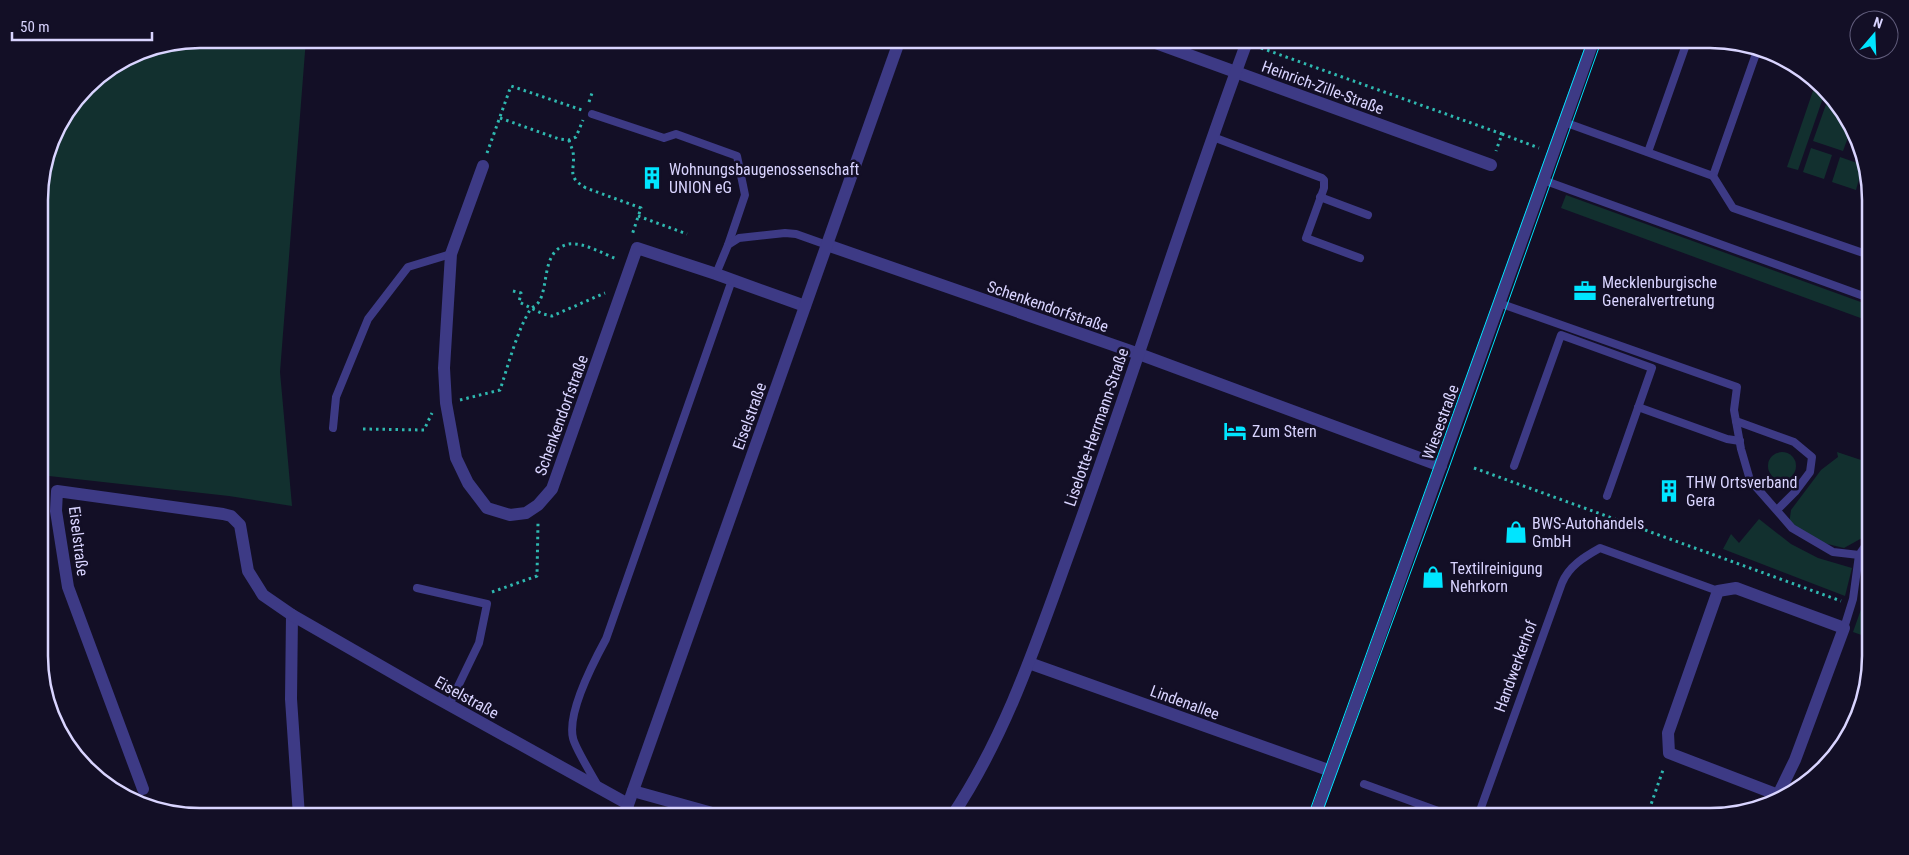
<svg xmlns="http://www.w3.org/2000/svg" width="1909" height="855" viewBox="0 0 1909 855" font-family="'Roboto Condensed',sans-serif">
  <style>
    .green { fill: #12302f }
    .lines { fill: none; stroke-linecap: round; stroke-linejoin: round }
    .path { stroke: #2fb8b0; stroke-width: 3; stroke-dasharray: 2.5 4; stroke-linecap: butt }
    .service { stroke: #3d3a85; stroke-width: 8 }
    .minor { stroke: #3d3a85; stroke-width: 12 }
    .tertiary { stroke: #3d3a85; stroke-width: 12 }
    .tram { stroke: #00e5ff; stroke-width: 1 }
    .labels { text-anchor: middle; stroke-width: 5; stroke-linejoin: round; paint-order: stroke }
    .street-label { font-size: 16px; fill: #d9d4ff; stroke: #130f26 }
    .poi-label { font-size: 16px; fill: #d9d4ff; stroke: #130f26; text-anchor: start }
    .rim { fill: none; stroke: #d9d4ff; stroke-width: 2.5 }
  </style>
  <rect width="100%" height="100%" fill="#130f26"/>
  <g class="green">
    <polygon points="200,39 306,39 280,372 292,506 229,496 40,475 39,189 55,129 93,79 138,51"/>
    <polygon points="1815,85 1825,92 1798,170 1787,167"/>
    <polygon points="1829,96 1837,102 1850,132 1843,151 1813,141"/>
    <polygon points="1811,148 1832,155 1824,179 1803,172"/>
    <polygon points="1840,157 1863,165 1856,190 1832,182"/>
    <polygon points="1566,195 1869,305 1869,313 1866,320 1561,208"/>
    <polygon points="1837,452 1870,463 1870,529 1862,538 1844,548 1815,541 1789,525 1791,510 1821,470 1838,457"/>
    <circle cx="1782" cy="466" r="14"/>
    <polygon points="1759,519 1791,544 1818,558 1852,568 1845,596 1723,549 1731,534 1739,543"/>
    <polygon points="1870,584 1870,638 1853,632"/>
  </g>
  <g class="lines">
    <g class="path">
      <polyline points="1261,48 1502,134 1496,151"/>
      <polyline points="589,102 592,93"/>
      <polyline points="500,118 559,139 569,140 576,137 583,120"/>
      <polyline points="1502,134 1539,148"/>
      <path d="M569 140C570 144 572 148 573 152 576 170 565 176 586 188L641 208 632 235"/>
      <polyline points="487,153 511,86 582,110"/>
      <polyline points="638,216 687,234"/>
      <polyline points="513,291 521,293 519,302 543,314 552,316 605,293"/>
      <path d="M460 400 500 390C508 366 517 331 530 310 532 307 536 306 538 303 550 287 540 250 569 244 584 242 603 254 617 259"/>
      <polyline points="363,429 424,430 432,413"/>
      <polyline points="1474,468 1841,601"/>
      <polyline points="492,592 537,576 538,523"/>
      <polyline points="599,816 605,807"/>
      <polyline points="1647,816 1664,767"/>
    </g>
    <g class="service">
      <polyline points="592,114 664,138 676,134 737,156 745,195 728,245"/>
      <polyline points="1564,122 1713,176 1758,48"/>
      <polyline points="1213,137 1322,178 1324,180 1324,188 1306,238 1360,258"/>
      <polyline points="1648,152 1688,39"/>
      <polyline points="1713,176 1733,208 1869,255"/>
      <polyline points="1543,180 1869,298"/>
      <polyline points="1320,197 1368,215"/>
      <polyline points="716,274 728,245 739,238 785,233 796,234 827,245"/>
      <polyline points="1499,303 1737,387 1734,410 1741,449 1750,480 1792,528 1833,552 1859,555 1870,539"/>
      <polyline points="1638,407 1727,439 1740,441"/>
      <polyline points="1736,421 1794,442 1812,457 1810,472 1795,492 1777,510"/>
      <polyline points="333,428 336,397 368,319 408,267 451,254"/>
      <polyline points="1514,466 1561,335 1652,368 1607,496"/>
      <polyline points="417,588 487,604 479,643 449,705"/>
      <polyline points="1844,628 1853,599 1859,555"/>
      <polyline points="1364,784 1452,816"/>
      <path d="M598 786C592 775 575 748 573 738 567 713 594 661 606 639L732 280"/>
      <path d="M1478 816 1562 583C1569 566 1584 557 1600 548L1718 591"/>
    </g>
    <g class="minor">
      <polyline points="1145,39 1491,165"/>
      <polyline points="483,166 451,254 444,368 446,403 456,458 468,483 487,508 510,515 526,513 538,505 552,489 637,248 716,274 805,306"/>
      <polyline points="827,245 1139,354 1441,466"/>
      <polyline points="292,615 291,699 299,816"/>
      <polyline points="1029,663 1331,771"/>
      <polyline points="143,789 68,587 56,511 57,491 223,514 231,516 240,525 248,571 263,595 292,615 426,692 628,804"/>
      <polyline points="633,791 723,816"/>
      <polyline points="1778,796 1778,795 1795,760 1844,628 1736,588 1718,591 1668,733 1669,753 1778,795"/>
      <polyline points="624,816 900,39"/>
      <path d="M952 816C1007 734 1038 638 1072 545 1133 377 1186 206 1248 39"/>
    </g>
    <polyline class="tertiary" points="1315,816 1594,39"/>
    <g class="tram">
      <polyline points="1308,816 1588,39"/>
      <polyline points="1321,816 1449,468 1602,39"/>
    </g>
  </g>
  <defs>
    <symbol id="building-bare" viewBox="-9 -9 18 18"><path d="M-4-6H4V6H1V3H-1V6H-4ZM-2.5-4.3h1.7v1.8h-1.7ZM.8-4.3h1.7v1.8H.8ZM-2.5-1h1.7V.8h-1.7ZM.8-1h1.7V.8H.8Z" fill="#00e5ff" stroke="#130f26" stroke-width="2.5" paint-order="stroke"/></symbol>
    <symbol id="office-bare" viewBox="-9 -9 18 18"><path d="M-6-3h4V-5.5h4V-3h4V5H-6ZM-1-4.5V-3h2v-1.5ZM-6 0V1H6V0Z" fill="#00e5ff" stroke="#130f26" stroke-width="2.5" paint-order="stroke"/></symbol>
    <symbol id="hotel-bare" viewBox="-9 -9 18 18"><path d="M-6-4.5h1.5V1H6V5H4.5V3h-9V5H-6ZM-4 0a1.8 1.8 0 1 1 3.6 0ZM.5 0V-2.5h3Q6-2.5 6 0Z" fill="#00e5ff" stroke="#130f26" stroke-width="2.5" paint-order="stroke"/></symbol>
    <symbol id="shop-bare" viewBox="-9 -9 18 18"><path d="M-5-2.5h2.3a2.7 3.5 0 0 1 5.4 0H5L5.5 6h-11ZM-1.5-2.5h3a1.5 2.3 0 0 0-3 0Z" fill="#00e5ff" stroke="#130f26" stroke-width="2.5" paint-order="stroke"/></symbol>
  </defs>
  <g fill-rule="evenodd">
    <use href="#building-bare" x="636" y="162" width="32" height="32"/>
    <use href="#office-bare" x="1569" y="275" width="32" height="32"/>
    <use href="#hotel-bare" x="1219" y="415" width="32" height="32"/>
    <use href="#building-bare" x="1653" y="475" width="32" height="32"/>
    <use href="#shop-bare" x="1500" y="516" width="32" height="32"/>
    <use href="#shop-bare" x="1417" y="561" width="32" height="32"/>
  </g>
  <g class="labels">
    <g class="street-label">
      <text transform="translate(1323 87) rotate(20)" y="6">Heinrich-Zille-Straße</text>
      <text transform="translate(1048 306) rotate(19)" y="6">Schenkendorfstraße</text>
      <text transform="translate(561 415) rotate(-70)" y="6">Schenkendorfstraße</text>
      <text transform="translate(749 416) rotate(-70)" y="6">Eiselstraße</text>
      <text transform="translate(1440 422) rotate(-70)" y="6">Wiesestraße</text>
      <text transform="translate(1096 427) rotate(-71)" y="6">Liselotte-Herrmann-Straße</text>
      <text transform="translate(79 541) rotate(83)" y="6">Eiselstraße</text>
      <text transform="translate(1515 666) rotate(-70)" y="6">Handwerkerhof</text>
      <text transform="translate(467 697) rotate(29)" y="6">Eiselstraße</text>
      <text transform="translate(1185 702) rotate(20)" y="6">Lindenallee</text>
    </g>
    <g class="poi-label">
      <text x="669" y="175">Wohnungsbaugenossenschaft<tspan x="669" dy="18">UNION eG</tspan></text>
      <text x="1602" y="288">Mecklenburgische<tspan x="1602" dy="18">Generalvertretung</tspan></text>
      <text x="1252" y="437">Zum Stern</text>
      <text x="1686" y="488">THW Ortsverband<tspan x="1686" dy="18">Gera</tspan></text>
      <text x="1532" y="529">BWS-Autohandels<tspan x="1532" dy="18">GmbH</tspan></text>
      <text x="1450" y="574">Textilreinigung<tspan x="1450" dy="18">Nehrkorn</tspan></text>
    </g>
  </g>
  <path d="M0 0H1909V855H0ZM200 48H1710A152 152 0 0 1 1862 200V656A152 152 0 0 1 1710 808H200A152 152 0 0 1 48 656V200A152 152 0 0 1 200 48Z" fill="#130f26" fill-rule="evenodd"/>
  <path class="rim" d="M200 48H1710A152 152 0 0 1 1862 200V656A152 152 0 0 1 1710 808H200A152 152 0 0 1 48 656V200A152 152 0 0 1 200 48Z"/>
  <g transform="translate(1874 35) rotate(19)"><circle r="24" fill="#130f26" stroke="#625e7d"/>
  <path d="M0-4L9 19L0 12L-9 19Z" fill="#00e5ff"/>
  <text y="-8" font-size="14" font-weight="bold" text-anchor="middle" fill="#d9d4ff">N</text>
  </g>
  <path d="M12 32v8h140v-8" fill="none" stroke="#d9d4ff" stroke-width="2.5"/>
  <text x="20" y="32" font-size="15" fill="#d9d4ff" stroke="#130f26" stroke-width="4" paint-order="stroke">50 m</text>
</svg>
